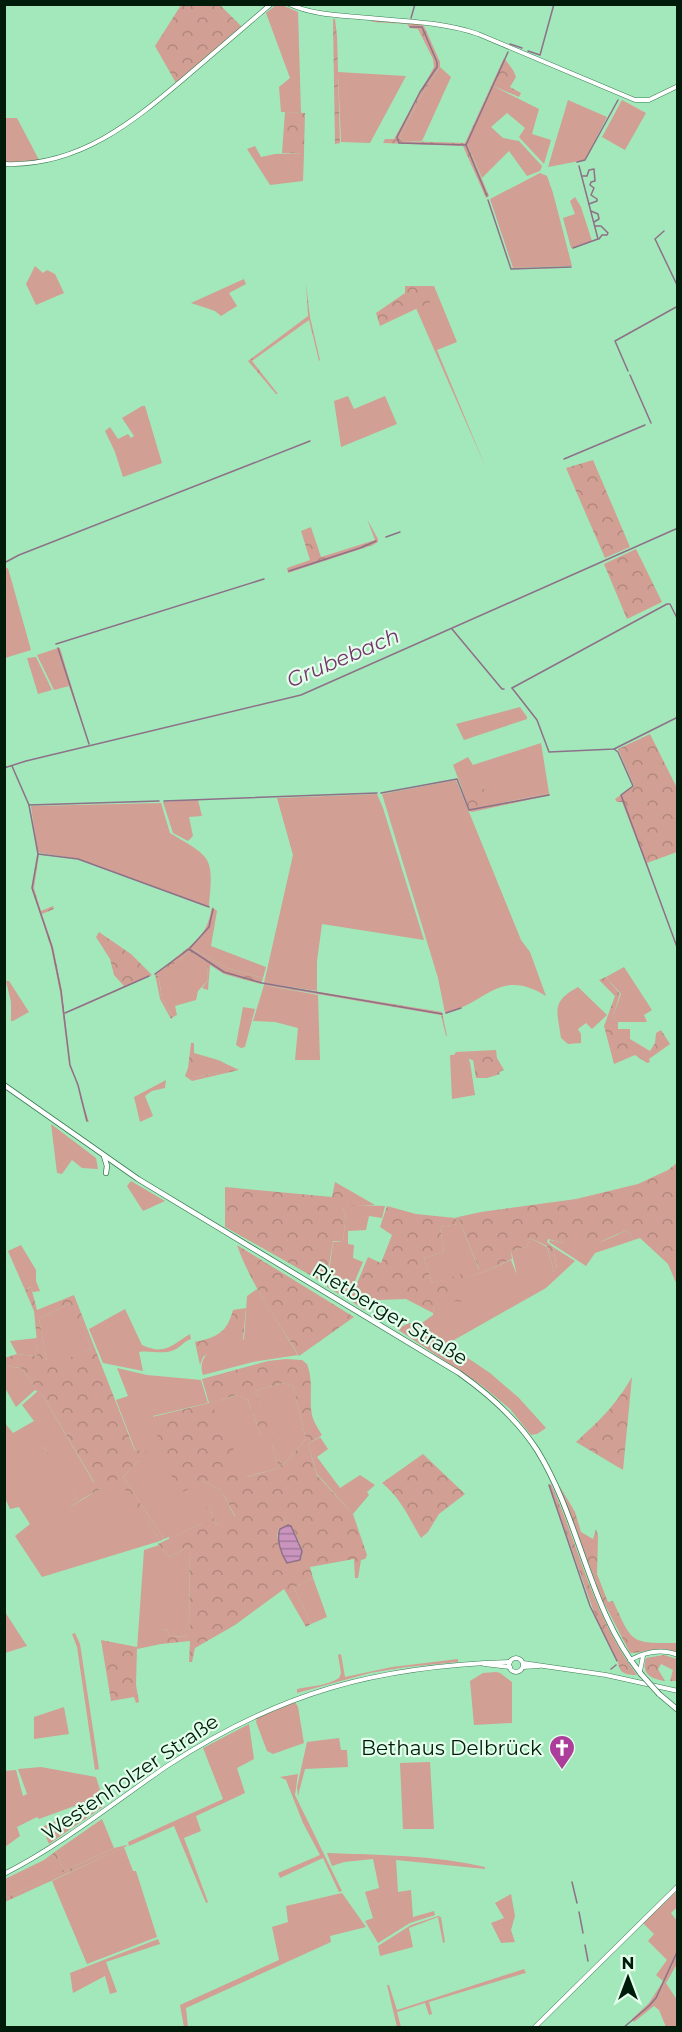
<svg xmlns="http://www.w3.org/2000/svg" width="682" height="2032" viewBox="0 0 682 2032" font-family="Montserrat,sans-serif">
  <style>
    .green { fill: #d19f93 }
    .forest { fill: url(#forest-crowns); fill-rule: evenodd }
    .water { fill: url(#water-rules); stroke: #8e7089; stroke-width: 1.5 }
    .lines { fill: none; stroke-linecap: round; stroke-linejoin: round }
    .stream { stroke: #8e7089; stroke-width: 1.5 }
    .secondary-casing { stroke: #3a7d54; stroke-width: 5 }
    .primary-casing { stroke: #3a7d54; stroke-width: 6 }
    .secondary { stroke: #fff; stroke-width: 4 }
    .primary { stroke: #fff; stroke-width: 4.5 }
    .primary-bridge-casing { stroke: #3a7d54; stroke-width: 6; stroke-linecap: butt }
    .primary-bridge { stroke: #fff; stroke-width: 4.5 }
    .labels { text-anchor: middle; stroke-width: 4.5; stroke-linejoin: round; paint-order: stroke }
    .street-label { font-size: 20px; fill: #011b0b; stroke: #e3feeb }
    .poi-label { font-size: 20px; fill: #011b0b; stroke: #e3feeb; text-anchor: end }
    .water-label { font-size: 21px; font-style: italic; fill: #78366c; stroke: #e3feeb }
  </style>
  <defs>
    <pattern id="forest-crowns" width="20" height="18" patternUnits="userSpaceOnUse" patternTransform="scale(1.5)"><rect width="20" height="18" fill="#d19f93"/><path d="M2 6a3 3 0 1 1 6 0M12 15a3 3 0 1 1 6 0" fill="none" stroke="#b2887d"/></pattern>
    <pattern id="water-rules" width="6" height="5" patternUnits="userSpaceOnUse" patternTransform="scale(1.5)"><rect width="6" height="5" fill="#cb94bf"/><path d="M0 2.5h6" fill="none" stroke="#a27899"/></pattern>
  </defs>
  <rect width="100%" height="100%" fill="#a3e8ba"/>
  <g class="green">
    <polygon points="276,5 282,5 298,12 301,113 281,112 279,87 290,78 266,13"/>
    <polygon points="440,67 451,77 422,141 401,141 400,136 422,95"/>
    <polygon points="338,72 406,76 370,143 341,142"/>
    <polygon points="493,86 539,109 532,134 551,140 544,164 519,137 525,128 507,113 491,127 503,138 519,141 542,166 540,171 527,176 509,151 482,178 467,143"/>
    <polygon points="568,100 607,117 585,160 548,167"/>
    <polygon points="622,100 646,113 625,150 602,137"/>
    <polygon points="4,118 17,118 39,160 5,163"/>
    <polygon points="255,146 261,157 275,154 304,153 303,181 270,185 247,149"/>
    <polygon points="540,173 547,176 553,193 572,266 513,268 490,199"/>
    <polygon points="575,197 581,207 592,241 571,248 563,218 575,214 570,201"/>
    <polygon points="35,266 43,273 47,270 55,274 64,293 36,305 26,284"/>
    <polygon points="244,279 246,284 229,293 237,306 221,316 215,311 191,303"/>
    <polygon points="439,298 457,342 437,350 486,468 416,308"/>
    <polygon points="348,396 354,409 385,396 397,424 341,447 334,401"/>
    <polygon points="142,406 145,406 162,463 123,477 115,452 105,431 110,427 118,439 128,434 131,438 134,436 122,418"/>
    <polygon points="8,568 31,650 5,658 4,569"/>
    <polygon points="58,648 60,648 88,742 69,686 54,690 37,655"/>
    <polygon points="36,657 52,690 38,694 27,658"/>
    <polygon points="520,707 527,717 527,719 464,740 456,724"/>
    <polygon points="541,743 549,793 488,806 483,786 461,786 453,765 468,757 473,765"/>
    <path d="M456 780 521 940 530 952 546 996C498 967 487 1004 445 1013L438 978 382 794Z"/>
    <polygon points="377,794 383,808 424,940 322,924 317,961 317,991 264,983 293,855 277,798"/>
    <polygon points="198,800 202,816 189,817 193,836 188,841 173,833 163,802"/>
    <path d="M161 803 170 833C212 858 214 856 209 907L79 859 40 853 37 851 31 806Z"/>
    <path d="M212 907 217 911 211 946 266 967 263 978 227 968 189 947C204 934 208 927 212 907Z"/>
    <polygon points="189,951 207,963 208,980 198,991 196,1000 175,1006 177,1015 173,1017 162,998 158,973 180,960"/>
    <polygon points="624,967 652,1010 644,1015 647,1022 618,1022 613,1016 621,994 606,977"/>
    <polygon points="6,981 9,981 29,1012 13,1021 11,1021 11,1002"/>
    <polygon points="264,985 318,995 320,1060 295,1060 298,1028 275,1022 253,1021"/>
    <path d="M578 987 607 1015 592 1029 586 1023 578 1029 581 1034V1043L568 1044 561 1038C557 1010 551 1002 578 987Z"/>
    <polygon points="243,1007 255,1009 245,1047 241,1048 236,1045"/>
    <polygon points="194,1053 218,1060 219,1073 194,1077"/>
    <polygon points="450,1055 466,1055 470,1062 475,1095 452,1099"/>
    <polygon points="166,1080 165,1088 152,1091 145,1096 153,1116 140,1122 134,1097"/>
    <polygon points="51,1124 96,1158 98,1169 82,1168 72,1160 62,1174 57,1173"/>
    <polygon points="131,1181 165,1201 143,1211 127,1186"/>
    <polygon points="354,1205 385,1206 382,1218 369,1216 366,1230 348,1231 348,1244 354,1245 353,1258 363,1262 348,1297 344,1297 327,1287 333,1242 343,1242 346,1212 343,1211 344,1206"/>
    <polygon points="458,1217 479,1270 432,1283 424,1258 444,1252 440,1227 458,1224 455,1218"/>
    <path d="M627 1230 634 1240 595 1253 586 1266 549 1242 550 1240C584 1248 596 1246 627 1230Z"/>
    <polygon points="530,1238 547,1247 554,1272 557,1268 553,1247 575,1261 546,1288 447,1344 490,1373 519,1398 546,1428 537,1434 531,1435 510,1409 481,1385 397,1329 409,1323 419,1325 433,1315 434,1300 463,1278 484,1272 511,1260 517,1275 511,1251 527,1247"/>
    <polygon points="21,1245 36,1270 36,1281 40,1291 33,1292 30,1287 25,1290 8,1251"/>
    <path d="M257 1289 298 1355 253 1362 203 1375C195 1354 222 1342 236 1331L244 1340 247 1296Z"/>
    <polygon points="69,1304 80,1317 91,1349 58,1363 47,1362 39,1319"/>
    <path d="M125 1309 142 1345C165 1356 173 1344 190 1334L191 1339C184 1341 181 1347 174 1350 164 1355 150 1350 139 1352L143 1371 103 1363 89 1329Z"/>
    <polygon points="37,1338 38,1354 35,1356 17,1354 10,1341"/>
    <polygon points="5,1366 21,1368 35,1387 35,1390 16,1407 5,1388"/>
    <polygon points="117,1368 147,1375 201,1380 208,1403 153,1416 159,1438 158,1447 164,1458 203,1481 221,1490 235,1517 216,1525 209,1506 202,1523 169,1539 169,1537 164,1539 123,1477 139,1460 116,1400 128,1396"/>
    <polygon points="283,1383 293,1386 306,1439 282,1466 274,1445 272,1446 279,1468 246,1477 210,1403 237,1395 248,1400 261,1436 272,1441 255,1391"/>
    <polygon points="38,1391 42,1394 94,1483 85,1488 79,1488 43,1447 40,1449 77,1497 69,1505 70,1507 118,1478 160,1541 42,1577 15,1536 30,1524 19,1507 10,1509 5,1498 4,1422 13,1433 34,1421 22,1405"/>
    <polygon points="320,1437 328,1449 317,1457 340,1488 360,1475 375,1485 367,1492 369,1495 353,1514 317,1474 308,1444"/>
    <polygon points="159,1545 170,1557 189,1546 190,1636 170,1637 167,1629 161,1631 161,1644 137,1649 144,1550"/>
    <polygon points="313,1578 327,1617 311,1624 294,1588"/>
    <polygon points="5,1612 27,1646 5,1653 4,1653"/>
    <polygon points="75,1633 80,1644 99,1769 95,1770 77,1647 72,1634"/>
    <path d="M341 1654 345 1677 392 1667 458 1659V1662L407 1667 370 1673 297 1693V1689C310 1686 326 1686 339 1678L341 1673 338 1655Z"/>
    <polygon points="496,1672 500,1673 512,1682 512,1723 474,1725 470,1681 483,1673"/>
    <polygon points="295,1702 298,1707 304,1743 273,1754 267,1751 256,1722 257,1718"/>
    <polygon points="64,1707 69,1734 34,1739 34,1717"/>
    <polygon points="249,1724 254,1759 237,1768 245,1793 196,1816 201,1831 184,1838 208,1902 206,1903 174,1826 129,1846 128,1842 223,1799 203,1748"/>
    <polygon points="339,1738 341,1750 347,1750 348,1767 305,1769 298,1796 297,1787 307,1742"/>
    <polygon points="430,1762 434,1829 403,1829 400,1763"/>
    <polygon points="41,1767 96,1777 102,1796 39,1819 37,1817 17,1827 20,1836 5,1847 4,1771 16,1770 23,1796 27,1794 18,1769"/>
    <polygon points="298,1774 295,1795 342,1891 339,1892 323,1858 280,1878 278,1873 320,1855 303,1823 286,1780 280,1777"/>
    <polygon points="103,1800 104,1806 49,1844 42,1827"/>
    <polygon points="102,1819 114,1848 64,1871 56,1851"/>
    <polygon points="124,1847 133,1871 136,1871 157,1937 87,1964 52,1881"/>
    <path d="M327 1853C380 1855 433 1855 485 1867V1869L396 1860 398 1892 411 1890 413 1917 434 1911 435 1915 410 1923 378 1943 365 1921 373 1918 365 1892 379 1888 373 1859 344 1862 332 1866Z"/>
    <polygon points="52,1854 61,1873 5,1898 5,1879 44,1860"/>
    <polygon points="677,1891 677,1907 671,1913 677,1921 677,1964 666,1983 677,2000 677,2027 666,2027 659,2010 654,2006 634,2022 632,2019 649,2003 662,1983 663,1981 656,1975 667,1960 648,1941 654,1934 643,1923"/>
    <polygon points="342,1893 366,1927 330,1936 331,1942 186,2008 188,2027 184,2027 180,2005 279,1960 272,1927 288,1922 286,1906"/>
    <polygon points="511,1894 515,1916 511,1930 515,1942 501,1943 491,1923 504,1918 495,1903"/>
    <polygon points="438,1916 441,1917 445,1942 443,1943 438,1917 409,1928 413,1947 380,1956 378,1946 411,1925"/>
    <polygon points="158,1939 160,1944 106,1962 117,1992 110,1994 105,1976 73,1993 70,1973"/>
    <polygon points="524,1969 526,1973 522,1974 429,2002 432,2014 429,2015 425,2003 397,2012 401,2027 397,2027 387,1985 389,1985 397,2010"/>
  </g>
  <g class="forest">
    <polygon points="181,5 220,5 242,27 176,83 155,46"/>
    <polygon points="333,19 335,19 337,36 340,143 335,144"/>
    <polygon points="370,20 420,24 424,26 440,62 440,67 422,95 400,136 401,141 465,143 504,58 513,70 516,77 510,87 521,93 519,97 493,86 467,143 489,196 486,198 463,146 383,143 385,139 394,139 434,67 433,59 418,29 410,28 407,24 373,22"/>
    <polygon points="285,112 305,113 304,153 282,153"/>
    <polygon points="306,283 310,317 320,360 319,361 309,320 252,361 278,394 276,394 248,361 308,316"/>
    <polygon points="405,286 434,286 439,298 380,326 376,313 405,293"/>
    <polygon points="593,460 630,547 605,558 566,468"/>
    <polygon points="367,519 378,539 378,542 373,545 288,573 287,568 310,560 301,531 311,527 321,557 375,540"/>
    <polygon points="636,549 662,602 627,619 604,564"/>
    <polygon points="650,734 677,788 677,852 647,863 657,892 622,802 617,802 615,799 634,786 618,749"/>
    <polygon points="461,786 483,786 489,806 549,793 550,795 472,812 469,811"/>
    <polygon points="38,855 39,855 34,888 41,911 53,906 54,909 42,914 53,947 62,991 70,1065 89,1122 86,1121 77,1085 69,1065 60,992 51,948 32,889"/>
    <polygon points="99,932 131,954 152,975 68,1013 124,986 114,975 110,959 96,937"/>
    <polygon points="189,947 227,968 263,978 261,984 224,974 210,965 208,990 202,988 208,980 207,964 189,951 180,960 158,974 162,998 173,1017 171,1019 160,999 155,974"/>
    <polygon points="606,977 620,994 613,1016 618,1022 618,1029 630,1029 630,1039 650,1051 655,1043 656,1033 661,1030 670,1044 649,1059 650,1062 647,1063 635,1055 614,1064 604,1026 615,996 599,980"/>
    <polygon points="264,983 442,1012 447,1036 446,1036 441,1015 264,985"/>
    <polygon points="191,1043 194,1043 194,1077 218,1073 218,1060 239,1070 192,1081 185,1076 188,1068"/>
    <polygon points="496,1050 497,1058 504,1070 499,1072 500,1074 487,1078 476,1078 473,1060 468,1059 466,1055 454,1055 456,1052"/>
    <polygon points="677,1163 677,1285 668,1264 640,1238 634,1240 627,1230 595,1244 575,1246 548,1239 547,1242 553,1247 557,1269 554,1272 547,1246 530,1238 527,1247 511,1251 512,1259 484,1272 464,1278 469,1302 435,1300 433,1313 406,1299 378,1300 364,1310 350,1300 368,1257 381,1263 392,1235 380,1227 387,1206 416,1214 455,1218 459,1224 440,1227 444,1252 424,1258 432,1283 479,1269 458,1217 481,1212 576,1199 638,1184 668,1170"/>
    <polygon points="335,1182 375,1205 344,1206 343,1211 346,1212 343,1242 333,1241 326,1284 225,1227 225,1187 332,1197"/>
    <path d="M237 1245 354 1317 299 1356C277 1320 251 1285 237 1245Z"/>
    <path d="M31 1287 37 1310 74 1295 135 1451 145 1450 147 1454 139 1460 123 1477 164 1539 160 1541 118 1479 84 1498 70 1507 68 1505 77 1497 39 1449 43 1447 79 1487 85 1488 94 1482 42 1394 35 1390V1387L21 1368 5 1366 4 1358 17 1354 35 1356 38 1354 34 1311 25 1290ZM69 1304 75 1319 80 1318 91 1349 58 1362H47L39 1319Z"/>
    <path d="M246 1308 243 1340 236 1332 203 1357 200 1365 195 1342C217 1337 227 1333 233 1310Z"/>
    <path d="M286 1359 302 1360 307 1364C313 1381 310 1391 311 1408 311 1418 317 1427 322 1435L308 1444 317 1475 353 1514 367 1555 365 1559 361 1560 358 1578H355L354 1559 310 1567 313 1578 294 1588 311 1624 306 1627 284 1589 235 1625 195 1648 192 1662H189L190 1641 161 1644V1631L167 1629 170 1637 190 1636 189 1546 170 1557 158 1544 202 1523 197 1513 209 1506 216 1525 235 1516 221 1490 203 1481 183 1492 174 1481 158 1448 151 1449 149 1446 158 1438 152 1417 209 1403 202 1379 268 1361ZM283 1383 293 1386 306 1439 282 1466 274 1444 272 1446 279 1468 247 1477 211 1403 236 1395 248 1400 261 1436 270 1442 273 1441 255 1391ZM291 1526 300 1544 302 1557 283 1556 277 1536 279 1529Z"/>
    <path d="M632 1377 623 1470 576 1442C600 1420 615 1406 632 1377Z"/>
    <path d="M423 1454 465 1494 439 1514 428 1532 421 1538C409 1518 400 1497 382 1483Z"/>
    <path d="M551 1484C581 1551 592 1614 637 1675 627 1675 619 1674 618 1662L596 1618 549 1485Z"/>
    <path d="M559 1485 575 1512 581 1532 593 1539 596 1529 598 1536 597 1574 608 1602 613 1601C633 1644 630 1643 677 1643V1652C659 1645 649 1652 631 1653L629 1651 602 1599Z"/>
    <polygon points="101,1640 137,1647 136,1685 139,1702 136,1703 134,1697 111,1701"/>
    <path d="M664 1655 677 1659V1681H670L673 1670 661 1664 658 1669 665 1681C651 1679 641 1674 646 1658Z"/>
    <polygon points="127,1845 127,1846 5,1902 5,1898 60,1873 52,1854 56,1851 64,1871 114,1848"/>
  </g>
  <path class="water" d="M288 1525 291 1526 302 1551 300 1560 287 1563C281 1554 276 1539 280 1529Z"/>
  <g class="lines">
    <g class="stream">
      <polyline points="411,18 415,4"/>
      <polyline points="410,27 422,27 437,62 437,67 420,92 397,137 399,143 466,145"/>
      <polyline points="510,44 522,48"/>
      <polyline points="528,51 540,55 554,4"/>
      <polyline points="577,162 585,160 618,100"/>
      <polyline points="582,176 587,176 589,170 594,169 595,181 591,182 590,185 594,188 591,195 597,199 597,201 589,204"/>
      <polyline points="487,196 466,145 508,52"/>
      <polyline points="488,200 511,269 571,267"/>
      <polyline points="591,211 598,214 599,219 594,222"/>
      <polyline points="595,226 601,226 608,233 607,235 602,235 599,239"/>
      <polyline points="664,231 655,239 678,287"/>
      <polyline points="573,248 598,239 579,166"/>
      <polyline points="628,371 615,341 678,306"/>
      <polyline points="630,375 651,423"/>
      <polyline points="564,459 645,425"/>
      <polyline points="386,537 400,532"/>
      <polyline points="4,563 19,555 310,441"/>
      <polyline points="289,571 360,548 376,541"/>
      <polyline points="452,629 502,689 504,689"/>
      <polyline points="56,644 264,579"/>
      <polyline points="58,648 89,744"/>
      <polyline points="512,688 537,720 549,752 614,749 678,717"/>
      <polyline points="512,688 667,604 670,604 678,620"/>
      <polyline points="614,749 618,752 633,786 621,795 677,947"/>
      <polyline points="12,766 29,805 159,801"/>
      <polyline points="4,768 26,761 301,695 678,528"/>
      <polyline points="381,793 457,779 469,810 549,795"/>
      <polyline points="164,801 377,793"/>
      <polyline points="29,805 38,854 32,888 52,947 61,991 70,1065 78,1085 87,1121"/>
      <polyline points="38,854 78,859 209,907"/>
      <polyline points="190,948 209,927 213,909"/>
      <polyline points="155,974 189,949 224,972 262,983 442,1014"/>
      <polyline points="65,1013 149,976"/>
      <polyline points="446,1013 461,1008"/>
      <polyline points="549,1485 590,1606 617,1661"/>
      <polyline points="611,1669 616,1665"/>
      <polyline points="572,1882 577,1903"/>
      <polyline points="579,1912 583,1933"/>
      <polyline points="585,1945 588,1961"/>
      <polyline points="623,2028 649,2006 656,1998 678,1950"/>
    </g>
    <defs>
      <g id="secondary">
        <path d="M289 4C311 14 334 15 358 17 398 21 439 21 478 34L635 100H649L678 86"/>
        <path d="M4 164C79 167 133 122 187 76 215 52 243 28 271 4"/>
        <circle cx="516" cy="1665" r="7"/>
        <path d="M630 1660C645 1652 661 1648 678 1655"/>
        <polyline points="523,1663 606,1675 678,1691"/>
        <polyline points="484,1664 510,1667"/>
        <polyline points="523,1667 539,1666"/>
        <polyline points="640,1671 643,1656"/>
        <path d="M4 1874C63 1844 113 1803 167 1766 280 1692 377 1666 510 1662"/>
        <polyline points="534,2028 678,1886"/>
      </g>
      <g id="primary">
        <path d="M4 1085 138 1179 459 1373C490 1395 517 1419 537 1450 581 1521 588 1608 641 1674"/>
        <polyline points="104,1156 107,1166 106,1173"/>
        <polyline points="659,1694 678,1710"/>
      </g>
    </defs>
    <use href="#secondary" class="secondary-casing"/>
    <use href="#primary" class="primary-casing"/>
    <use href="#secondary" class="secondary"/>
    <use href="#primary" class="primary"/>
    <defs>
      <polyline id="primary-bridge" points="641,1674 659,1694"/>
    </defs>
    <use href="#primary-bridge" class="primary-bridge-casing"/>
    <use href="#primary-bridge" class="primary-bridge"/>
  </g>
  <defs>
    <symbol id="church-pin" viewBox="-11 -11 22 30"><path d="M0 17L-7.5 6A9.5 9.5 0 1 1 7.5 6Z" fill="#ad3d9a" stroke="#e3feeb"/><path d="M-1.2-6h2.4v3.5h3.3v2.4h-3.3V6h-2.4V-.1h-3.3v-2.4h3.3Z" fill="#fff"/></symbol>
  </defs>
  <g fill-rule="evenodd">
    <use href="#church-pin" x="547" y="1733" width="30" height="40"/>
  </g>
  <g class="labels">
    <g class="street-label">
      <text transform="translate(390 1314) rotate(31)" y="7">Rietberger Straße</text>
      <text transform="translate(130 1777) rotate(-34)" y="7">Westenholzer Straße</text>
    </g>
    <g class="poi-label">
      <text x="542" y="1755">Bethaus Delbrück</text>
    </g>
    <g class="water-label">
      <text transform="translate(343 658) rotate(-23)" y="7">Grubebach</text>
    </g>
  </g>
  <rect width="682" height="2032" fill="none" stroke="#011b0b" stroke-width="12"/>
  <g transform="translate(628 1978)" stroke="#e3feeb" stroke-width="4.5" paint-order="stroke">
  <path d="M0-4.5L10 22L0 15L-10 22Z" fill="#011b0b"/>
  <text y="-9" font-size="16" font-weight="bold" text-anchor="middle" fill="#011b0b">N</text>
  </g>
</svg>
